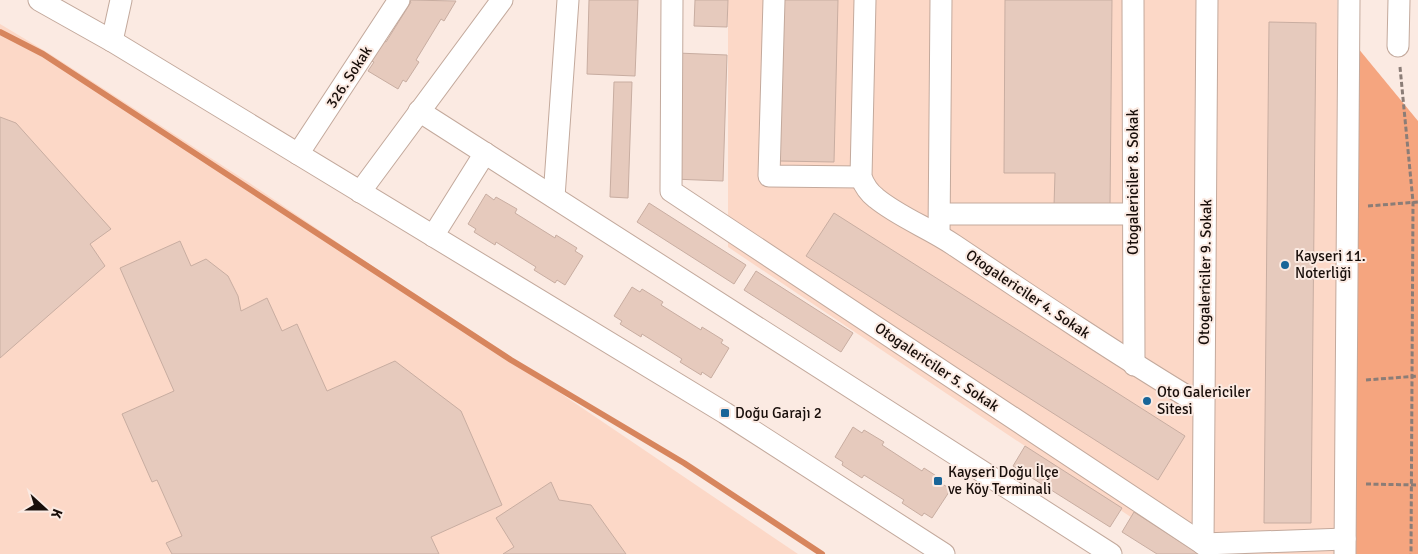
<svg xmlns="http://www.w3.org/2000/svg" width="1418" height="554" viewBox="0 0 1418 554" font-family="Signika,sans-serif">
  <style>
    .built { fill: #fcd8c7 }
    .green { fill: #f5a57f }
    .lines { fill: none; stroke-linecap: round; stroke-linejoin: round }
    .stream { stroke: #d7855d; stroke-width: 6 }
    .building { fill: #e6cabd; stroke: #c8ada1 }
    .minor-casing { stroke: #c3a99c; stroke-width: 23 }
    .path { stroke: #8b7d77; stroke-width: 3; stroke-dasharray: 5 2.5; stroke-linecap: butt }
    .minor { stroke: #fff; stroke-width: 21 }
    .poi-dot { fill: #196598; stroke: #fbeae2; stroke-width: 2 }
    .labels { text-anchor: middle; stroke-width: 4; stroke-linejoin: round; paint-order: stroke }
    .street-label { font-size: 15px; fill: #180e0a; stroke: #fbeae2 }
    .poi-label { font-size: 15px; fill: #180e0a; stroke: #fbeae2; text-anchor: start }
  </style>
  <rect width="100%" height="100%" fill="#fbeae2"/>
  <g class="built">
    <polygon points="728,0 1337,0 1336,554 1186,554 728,247"/>
    <polygon points="0,24 50,54 251,184 798,554 0,554"/>
  </g>
  <polygon class="green" points="1348,36 1418,121 1418,554 1350,554"/>
  <g class="lines">
    <polyline class="stream" points="0,32 43,54 511,360 684,463 822,554"/>
  </g>
  <g class="building">
    <polygon points="409,0 456,1 444,21 441,19 416,60 419,62 406,82 403,80 398,89 368,71 374,62 371,61 383,40 386,42 411,2"/>
    <polygon points="589,0 638,0 635,76 587,74"/>
    <polygon points="695,0 728,0 727,27 694,26"/>
    <polygon points="783,0 838,0 834,162 779,161"/>
    <polygon points="1005,0 1112,0 1110,206 1054,206 1055,173 1004,173"/>
    <polygon points="1269,22 1316,23 1311,523 1264,523"/>
    <polygon points="677,53 727,55 723,181 673,179"/>
    <polygon points="614,82 632,82 628,198 610,197"/>
    <polygon points="0,117 16,123 111,229 90,244 105,266 0,358"/>
    <polygon points="486,194 494,200 496,197 517,209 515,213 555,238 556,235 577,248 575,251 583,256 565,285 557,280 555,283 534,270 536,267 496,242 495,245 474,232 476,229 468,224"/>
    <polygon points="649,203 746,265 734,284 637,222"/>
    <polygon points="834,213 1185,436 1158,480 806,256"/>
    <polygon points="180,241 191,266 206,259 228,276 238,296 241,311 267,298 282,331 297,324 327,391 395,361 461,411 502,505 431,537 439,554 172,554 166,543 182,536 157,480 152,482 122,414 174,391 120,268"/>
    <polygon points="756,271 853,333 841,352 744,290"/>
    <polygon points="632,287 640,292 642,289 663,302 661,305 701,330 702,327 723,340 721,343 729,348 711,378 702,372 701,375 680,362 682,359 642,334 641,337 620,324 622,321 614,316"/>
    <polygon points="853,427 862,433 864,430 884,442 882,445 922,471 924,468 944,481 942,484 951,489 932,518 924,513 922,516 902,503 904,500 864,475 862,478 842,465 843,462 835,457"/>
    <polygon points="1025,446 1122,508 1110,527 1013,466"/>
    <polygon points="551,482 559,500 591,505 626,554 503,554 514,547 496,518"/>
    <polygon points="1134,512 1199,554 1157,554 1122,532"/>
  </g>
  <g class="lines">
    <defs>
      <g id="minor">
        <polyline points="39,0 112,41 725,413 944,554"/>
        <polyline points="672,0 671,191 1203,544"/>
        <polyline points="774,0 769,176 861,177"/>
        <path d="M865 0 861 177C864 185 868 192 876 198 899 217 929 228 954 245 1036 300 1118 355 1203 406"/>
        <polyline points="1133,0 1134,365"/>
        <polyline points="112,41 121,0"/>
        <polyline points="1398,46 1399,0"/>
        <polyline points="419,111 1111,554"/>
        <polyline points="298,154 399,0"/>
        <polyline points="360,192 502,0"/>
        <polyline points="554,197 568,0"/>
        <polyline points="940,214 1133,214"/>
        <polyline points="939,235 941,0"/>
        <polyline points="433,236 485,153"/>
        <polyline points="1203,544 1207,0"/>
        <polyline points="1203,544 1345,539"/>
        <polyline points="1345,554 1349,0"/>
      </g>
    </defs>
    <use href="#minor" class="minor-casing"/>
    <g class="path">
      <polyline points="1400,67 1413,202 1411,554"/>
      <polyline points="1368,206 1418,202"/>
      <polyline points="1366,380 1418,376"/>
      <polyline points="1366,484 1418,485"/>
    </g>
    <use href="#minor" class="minor"/>
  </g>
  <g class="poi-dot">
    <circle cx="1285" cy="265" r="5"/>
    <circle cx="1147" cy="401" r="5"/>
    <rect x="720" y="408" width="10" height="10" rx="2.5"/>
    <rect x="933" y="476" width="10" height="10" rx="2.5"/>
  </g>
  <g class="labels">
    <g class="street-label">
      <text transform="translate(349 77) rotate(-57)" y="5">326. Sokak</text>
      <text transform="translate(1133 182) rotate(-90)" y="5">Otogalericiler 8. Sokak</text>
      <text transform="translate(1205 272) rotate(-89)" y="5">Otogalericiler 9. Sokak</text>
      <text transform="translate(1028 294) rotate(34)" y="5">Otogalericiler 4. Sokak</text>
      <text transform="translate(937 367) rotate(34)" y="5">Otogalericiler 5. Sokak</text>
    </g>
    <g class="poi-label">
      <text x="1295" y="261">Kayseri 11.<tspan x="1295" dy="17">Noterliği</tspan></text>
      <text x="1157" y="397">Oto Galericiler<tspan x="1157" dy="17">Sitesi</tspan></text>
      <text x="735" y="418">Doğu Garajı 2</text>
      <text x="948" y="477">Kayseri Doğu İlçe<tspan x="948" dy="17">ve Köy Terminali</tspan></text>
    </g>
  </g>
  <g transform="translate(45 509) rotate(111)" stroke="#fbeae2" stroke-width="4" paint-order="stroke">
  <path d="M0-4L9 19L0 12L-9 19Z" fill="#180e0a"/>
  <text y="-8" font-size="14" font-weight="bold" text-anchor="middle" fill="#180e0a">K</text>
  </g>
</svg>
